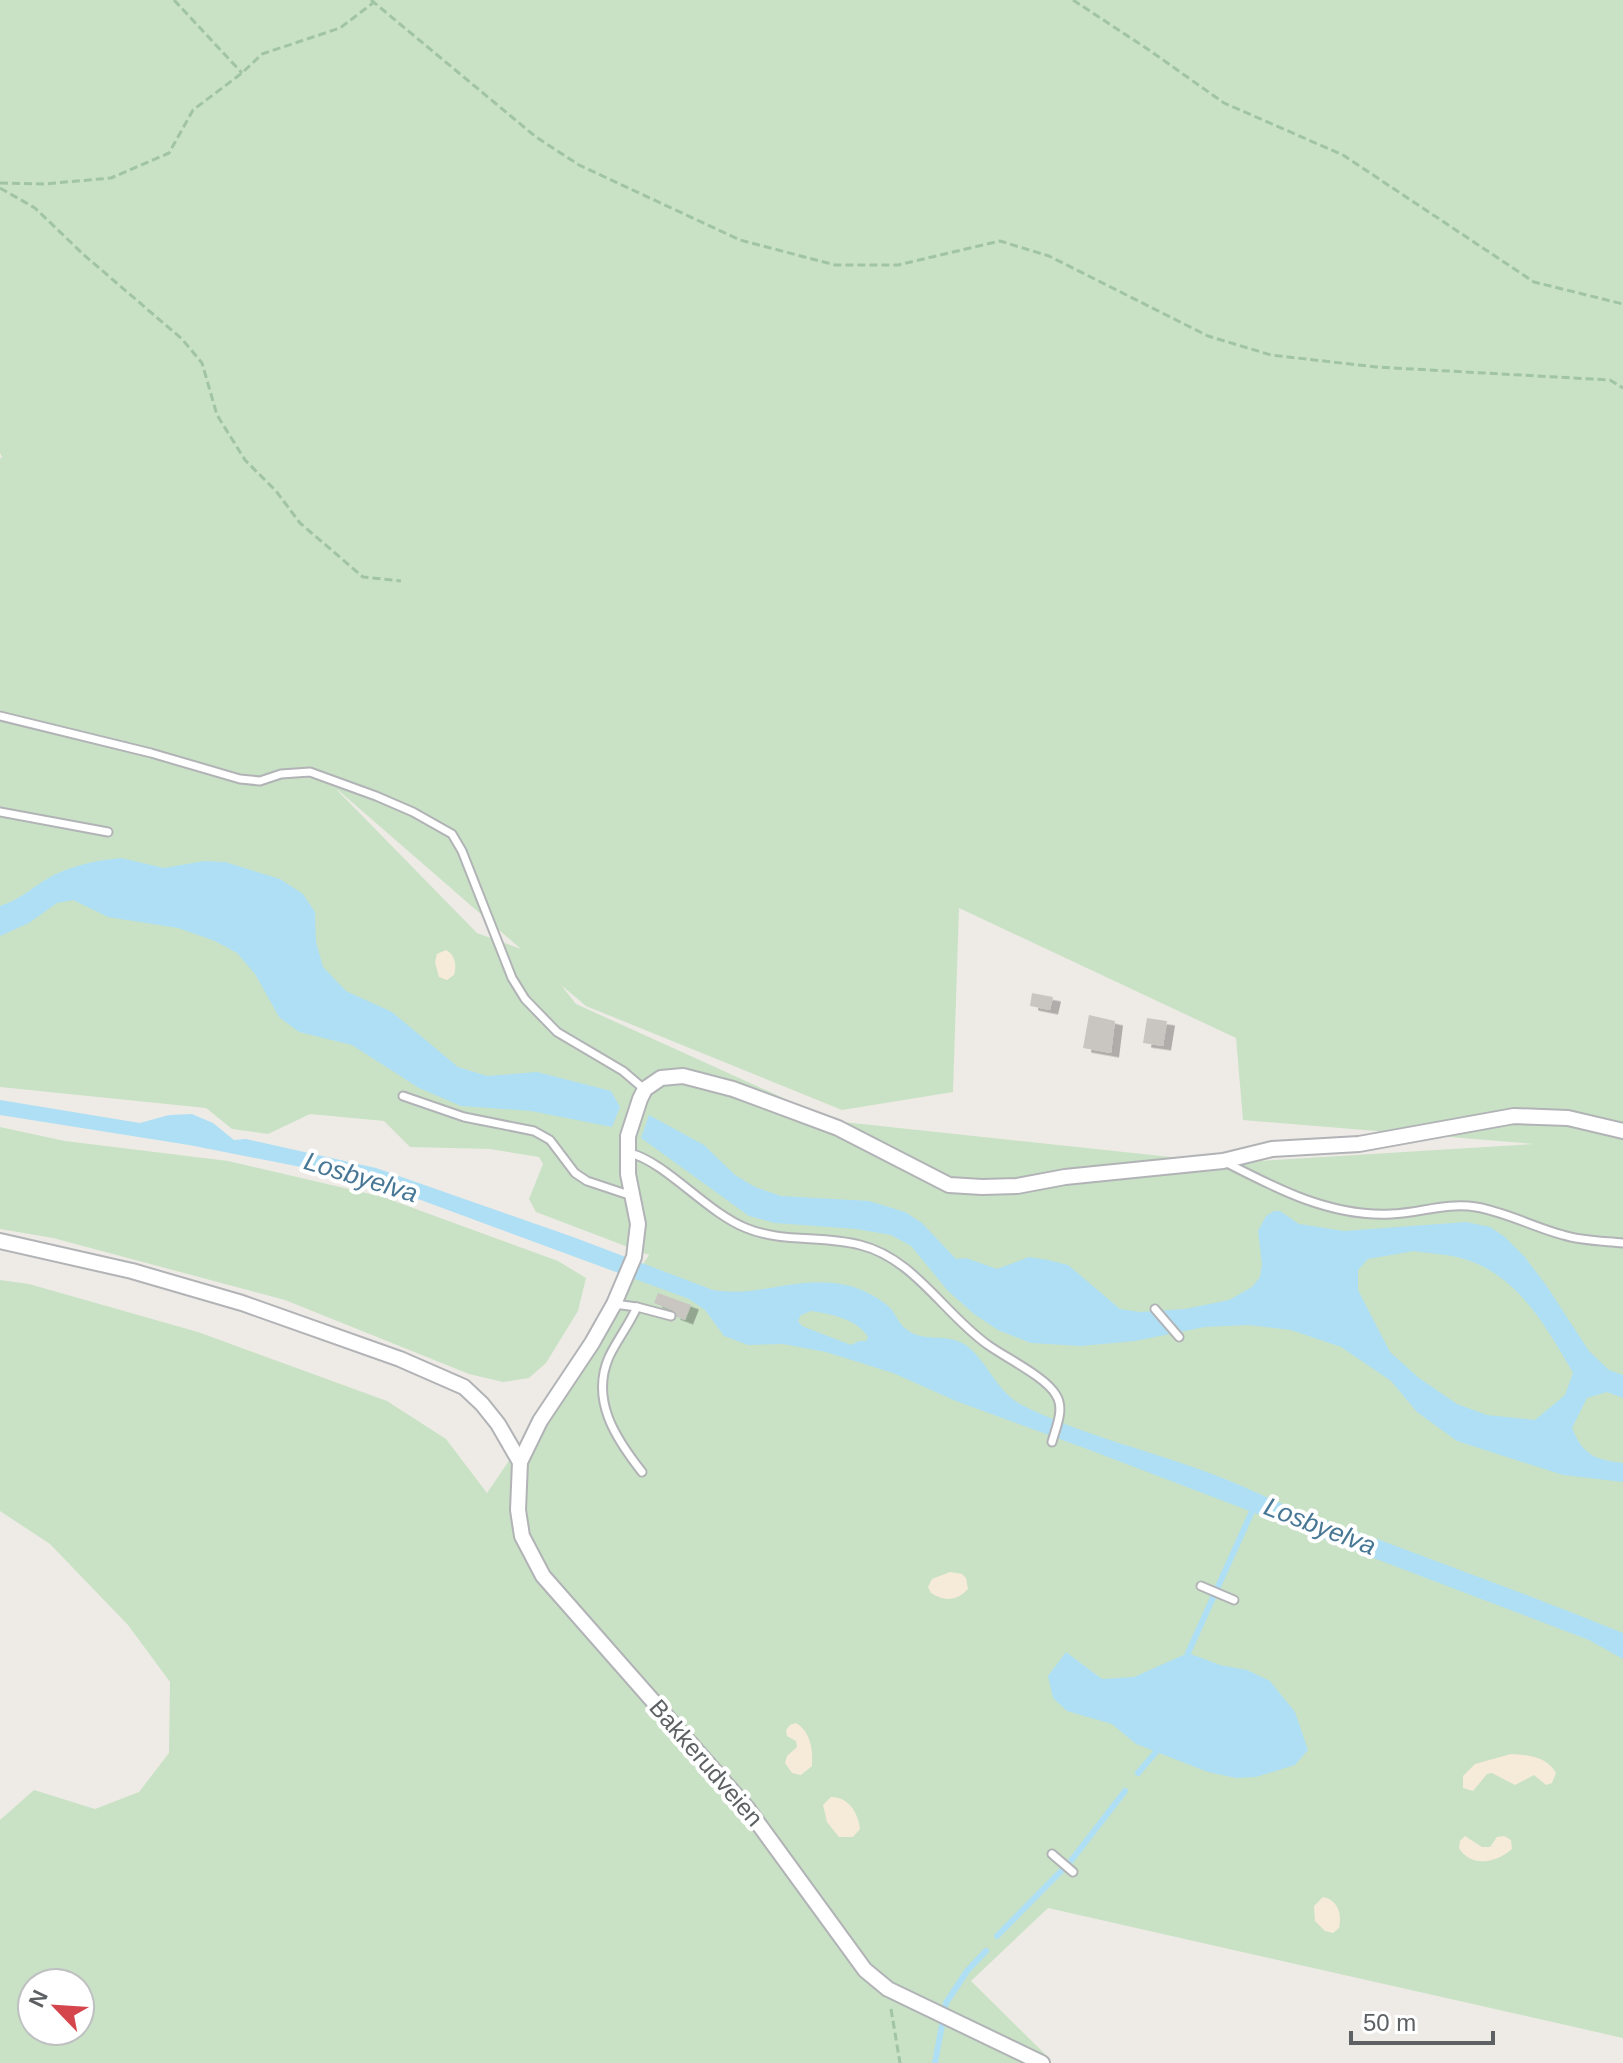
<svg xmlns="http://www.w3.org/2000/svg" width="1623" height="2063" viewBox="0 0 1623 2063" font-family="Helvetica,sans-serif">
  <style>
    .green { fill: #c9e2c5; fill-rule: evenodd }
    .sand { fill: #f6ebd8 }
    .water { fill: #afdff5; fill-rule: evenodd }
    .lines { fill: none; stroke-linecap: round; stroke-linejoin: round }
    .stream { stroke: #afdff5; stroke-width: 6 }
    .building { fill: #c9c6c2; filter: url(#shadow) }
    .lane-casing { stroke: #b1b3b6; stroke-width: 11 }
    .street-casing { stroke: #b1b3b6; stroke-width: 18 }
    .path { stroke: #a1c4a6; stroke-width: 3; stroke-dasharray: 8 4; stroke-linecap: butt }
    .lane { stroke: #fff; stroke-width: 7 }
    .street { stroke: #fff; stroke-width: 14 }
    .labels { text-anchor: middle; stroke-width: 8; stroke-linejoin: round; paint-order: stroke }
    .street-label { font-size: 24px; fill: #5d6164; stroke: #fff }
    .water-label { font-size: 26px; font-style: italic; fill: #477794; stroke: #fff }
  </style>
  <defs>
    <filter id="shadow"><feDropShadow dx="8" dy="4.5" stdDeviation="0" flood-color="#0004"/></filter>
  </defs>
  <rect width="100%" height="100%" fill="#eeebe6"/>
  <g class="green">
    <path d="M0 0H1623V2038L1048 1908 971 1981 1050 2059 1047 2063H0V1820L34 1790 95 1809 139 1792 169 1753 170 1682 128 1625 50 1544 0 1511V1280L29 1284 198 1332 387 1401 446 1439 487 1493 649 1255 536 1212 529 1199 543 1164 539 1157 490 1149 410 1147 384 1121 310 1114 268 1134 232 1129 206 1108 0 1087V459L2 457 0 453ZM337 790H338L521 949 477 933ZM959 908 1236 1038 1243 1120 1534 1144 1227 1163 834 1121 576 1004 561 985 586 1006 842 1110 953 1092ZM32 1983H80V2031H32Z"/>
    <polygon points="0,1127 65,1141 228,1161 383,1197 558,1261 586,1278 578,1311 546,1363 529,1378 503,1382 469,1374 285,1300 53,1238 0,1229"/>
  </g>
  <g class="sand">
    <path d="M446 950C455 955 457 965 454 975L447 980 439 977 435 962 437 954Z"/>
    <path d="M950 1572 962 1574 966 1578 968 1589C957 1601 945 1602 931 1593L928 1587 932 1579Z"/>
    <path d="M796 1723C811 1732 813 1750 812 1766L801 1775 792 1773 785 1763 787 1756 797 1747 796 1741 787 1736 786 1730 790 1725Z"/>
    <path d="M1511 1754C1528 1755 1546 1756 1556 1773L1552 1783 1546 1785 1534 1775 1515 1785 1492 1773 1487 1774 1473 1791 1463 1788V1776L1475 1764Z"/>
    <path d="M831 1797C849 1797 858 1813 860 1829L853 1837H839L827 1822 823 1805Z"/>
    <path d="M1465 1836 1482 1847H1490L1497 1837 1504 1836 1511 1840 1512 1849C1496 1863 1471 1868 1459 1848L1460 1841Z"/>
    <path d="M1323 1897C1338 1900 1342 1914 1339 1928L1333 1933 1325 1931 1315 1921 1314 1906Z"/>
  </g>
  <g class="water">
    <path d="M121 858 164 868 204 861 225 862 280 879 303 894 315 912 316 942 323 967 346 991 392 1012 458 1067 487 1076 537 1072 611 1091 620 1107 612 1127 531 1111 461 1106 419 1088 352 1045 299 1032 279 1017 255 974 237 953 215 941 178 928 108 917 73 900 57 903 29 923 0 936V906C20 900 36 884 54 875 74 865 99 860 121 858Z"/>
    <path d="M0 1100 140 1123 169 1115 192 1114 213 1123 234 1140 246 1139 376 1168 573 1237 713 1290C763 1298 798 1273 850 1286 865 1290 882 1299 892 1310 896 1316 900 1325 906 1329 923 1343 946 1333 964 1344 987 1359 996 1392 1022 1405 1079 1434 1144 1449 1204 1471 1233 1481 1260 1495 1288 1506 1400 1548 1512 1588 1623 1633V1659L1589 1640 1087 1449 956 1401 893 1373 826 1352 783 1344 748 1345 724 1336 705 1310 689 1299 383 1186 357 1178 189 1145 0 1115ZM811 1311C831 1314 857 1319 868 1337L866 1341H859L851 1345 802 1326 798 1321 801 1315Z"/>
    <path d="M649 1115 704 1145 735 1175 755 1187 781 1196 869 1201 905 1212 922 1223 956 1259 966 1258 997 1269 1029 1257 1048 1260 1068 1265 1120 1309 1140 1312 1185 1309 1229 1300 1252 1287 1260 1277 1262 1264 1258 1231 1266 1216 1274 1211H1280L1299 1224 1344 1231 1466 1222 1490 1227 1505 1237 1524 1256 1546 1285 1589 1351 1609 1370 1623 1375V1398L1607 1392 1587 1398 1572 1428C1584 1456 1594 1459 1623 1463V1482L1563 1475 1457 1441 1417 1412 1391 1381 1341 1347 1291 1330 1248 1325 1205 1327 1135 1341 1081 1346 1031 1343 998 1330 974 1314 948 1291 911 1246 891 1235 856 1229 775 1223 749 1216 641 1138ZM1414 1251C1431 1254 1448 1254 1464 1259 1518 1275 1547 1328 1573 1373L1565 1395 1535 1420 1487 1415 1457 1404 1419 1378 1390 1352 1358 1290V1270L1368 1259Z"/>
    <polygon points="1066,1652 1102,1679 1134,1677 1188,1653 1220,1665 1247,1670 1270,1681 1295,1712 1308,1750 1295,1765 1256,1777 1236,1778 1208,1772 1136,1744 1112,1724 1067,1711 1053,1698 1048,1676"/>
  </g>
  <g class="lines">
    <g class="stream">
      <polyline points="1188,1653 1254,1507"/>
      <polyline points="1138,1773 1156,1752"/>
      <polyline points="997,1936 1070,1862 1125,1791"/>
      <polyline points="935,2063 946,2003 967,1971 986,1951"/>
    </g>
  </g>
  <g class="building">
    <polygon points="1032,993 1053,997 1050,1010 1030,1006"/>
    <polygon points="1089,1015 1115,1021 1111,1053 1083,1048"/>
    <polygon points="1147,1018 1167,1021 1163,1046 1143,1043"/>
    <polygon points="658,1293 691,1305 685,1320 672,1315 674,1311 654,1303"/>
  </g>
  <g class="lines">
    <defs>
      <g id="lane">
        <polyline points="0,716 151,753 240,779 260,781 281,774 310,772 376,796 413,812 452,834 462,851 512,978 525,999 557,1032 623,1071 644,1089"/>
        <polyline points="0,812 108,832"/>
        <polyline points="403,1096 464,1117 534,1131 550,1140 575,1173 587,1181 632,1196"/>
        <path d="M629 1153C665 1161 706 1212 746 1228 782 1243 822 1235 860 1245 914 1258 944 1314 988 1345 1006 1358 1046 1377 1056 1395 1065 1409 1056 1427 1052 1442"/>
        <path d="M1225 1162C1277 1189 1331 1217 1391 1214 1420 1213 1447 1202 1476 1207 1506 1212 1533 1227 1563 1235 1582 1241 1603 1241 1623 1243"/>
        <polyline points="614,1304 637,1307"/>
        <polyline points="1155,1309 1179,1337"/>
        <path d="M642 1472C616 1439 590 1400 609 1357 617 1340 629 1325 637 1307L671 1316"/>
        <polyline points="1201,1586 1234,1600"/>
        <polyline points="1052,1854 1073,1872"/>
      </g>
      <g id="street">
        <polyline points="0,1241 132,1271 242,1303 400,1359 464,1387 482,1404 498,1424 520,1462 518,1510 522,1536 543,1576 747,1808 865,1970 888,1989 1042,2063"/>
        <polyline points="520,1462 540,1421 592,1343 614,1304 634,1257 638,1224 628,1174 628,1136 640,1099 645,1089 661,1078 683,1076 733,1089 838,1128 949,1185 982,1187 1017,1186 1065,1177 1223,1161 1272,1149 1359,1144 1514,1116 1568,1118 1623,1131"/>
      </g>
    </defs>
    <use href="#lane" class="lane-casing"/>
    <use href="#street" class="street-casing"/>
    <g class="path">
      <polyline points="174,0 242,73"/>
      <polyline points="371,0 536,137 579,165 740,240 835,265 898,265 1000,241 1049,256 1208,336 1271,355 1376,367 1610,380 1623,388"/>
      <polyline points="1073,0 1149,50 1224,103 1343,155 1534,282 1623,304"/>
      <polyline points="0,183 44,184 111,178 169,153 193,110 242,73 262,54 340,28 373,3"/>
      <polyline points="0,188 35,208 84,255 182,339 202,363 217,415 245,460 276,491 300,523 363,577 401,581"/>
      <polyline points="891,2009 900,2063"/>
    </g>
    <use href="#lane" class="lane"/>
    <use href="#street" class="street"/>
  </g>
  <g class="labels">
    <g class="street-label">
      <text transform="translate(706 1763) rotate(49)" y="8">Bakkerudveien</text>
    </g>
    <g class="water-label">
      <text transform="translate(361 1177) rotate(17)" y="9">Losbyelva</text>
      <text transform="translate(1320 1526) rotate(21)" y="9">Losbyelva</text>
    </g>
  </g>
  <g transform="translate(56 2007) rotate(295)"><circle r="38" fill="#ffffff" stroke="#bec0c1" stroke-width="2"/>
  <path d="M0-6L14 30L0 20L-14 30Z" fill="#d4454c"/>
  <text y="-12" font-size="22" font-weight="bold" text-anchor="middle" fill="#5d6164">N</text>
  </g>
  <path d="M1351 2031v12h142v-12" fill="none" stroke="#5d6164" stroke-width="4"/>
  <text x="1363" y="2031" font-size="24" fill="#5d6164" stroke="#ffffff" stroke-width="6" paint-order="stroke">50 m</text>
</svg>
